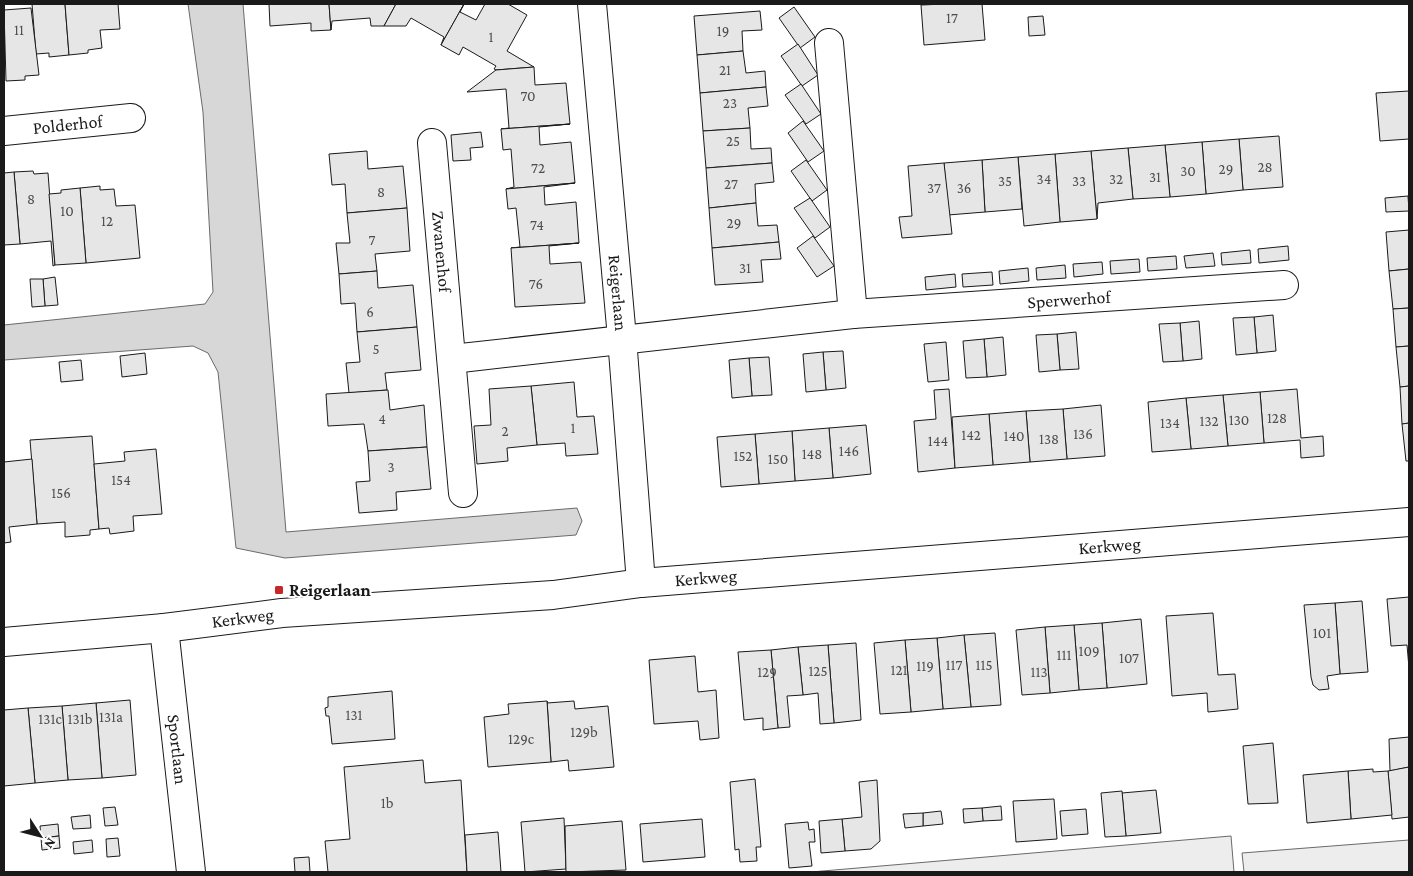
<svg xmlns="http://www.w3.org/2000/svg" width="1413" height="876" viewBox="0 0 1413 876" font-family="'Crimson Pro',serif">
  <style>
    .built { fill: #ededed; stroke: #6a6a6a }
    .water { fill: #d7d7d7; stroke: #6a6a6a }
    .building { fill: #e6e6e6; stroke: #1a1a1a }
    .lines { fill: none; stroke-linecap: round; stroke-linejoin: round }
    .minor-casing { stroke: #1a1a1a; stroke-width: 30 }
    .tertiary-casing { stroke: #1a1a1a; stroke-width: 30 }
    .minor { stroke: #fff; stroke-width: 28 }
    .tertiary { stroke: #fff; stroke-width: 28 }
    .poi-dot { fill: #c62828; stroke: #fff; stroke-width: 2 }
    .labels { text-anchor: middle; stroke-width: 4; stroke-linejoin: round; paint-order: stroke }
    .number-label { font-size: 15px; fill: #4d4d4d }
    .street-label { font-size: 18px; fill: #1a1a1a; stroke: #fff }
    .poi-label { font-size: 18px; font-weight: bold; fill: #1a1a1a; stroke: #fff; text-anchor: start }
  </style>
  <rect width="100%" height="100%" fill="#fff"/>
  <g class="built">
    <polygon points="1231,836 1234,872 811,872"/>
    <polygon points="1409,840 1409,872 1244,872 1242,853"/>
  </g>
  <polygon class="water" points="188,4 243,4 286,532 577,508 582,521 576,535 285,558 236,548 218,372 208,353 193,346 4,360 4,325 205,304 213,292 203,112"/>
  <g class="building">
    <polygon points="32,4 65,4 69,55 49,57 49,53 36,54"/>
    <polygon points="65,4 118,4 120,29 100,30 102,48 88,50 88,53 69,55"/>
    <polygon points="269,4 329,4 331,30 311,31 311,23 270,26"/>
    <polygon points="329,4 396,4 384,26 371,26 370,18 332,21 331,30"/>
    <polygon points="396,4 464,4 441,45 444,37 411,18 406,26 384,26"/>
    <polygon points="464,4 460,12 476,20 485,4 508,4 527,15 507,51 534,67 496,70 494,69 496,66 463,47 459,55 441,45"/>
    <polygon points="945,4 982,4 985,40 924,45 921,5"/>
    <polygon points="794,7 815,37 800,48 779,18"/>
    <polygon points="31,8 39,75 25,76 25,80 6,81 4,10"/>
    <polygon points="760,11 762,30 742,31 743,51 697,55 694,16"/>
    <polygon points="1043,16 1045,35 1029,36 1028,17"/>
    <polygon points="798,44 818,75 802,86 781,56"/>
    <polygon points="743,51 746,73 765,71 766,87 700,93 697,55"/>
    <polygon points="534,67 535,85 566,83 570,124 501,129 509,128 506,89 467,92 496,70"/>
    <polygon points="801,84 821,114 806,124 785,95"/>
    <polygon points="766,87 768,106 748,108 750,128 703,131 700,93"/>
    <polygon points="1409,91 1409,139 1380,141 1376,93"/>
    <polygon points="803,121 824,151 808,162 788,133"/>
    <polygon points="570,124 539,127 540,145 571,142 575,183 506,189 514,187 511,149 503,150 501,129"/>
    <polygon points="750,128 751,149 771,148 772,163 706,168 703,131"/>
    <polygon points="481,132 483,147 470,148 471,160 453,161 451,135"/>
    <polygon points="1279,136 1283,187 1243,190 1239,139"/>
    <polygon points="1239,139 1243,190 1206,194 1202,142"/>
    <polygon points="1202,142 1206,194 1170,197 1165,145"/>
    <polygon points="1165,145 1170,197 1133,199 1128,148"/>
    <polygon points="1128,148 1133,199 1098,203 1097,219 1091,151"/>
    <polygon points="367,151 368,169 403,166 407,208 347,213 345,184 332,185 329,154"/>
    <polygon points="1091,151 1097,219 1060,222 1055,154"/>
    <polygon points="1055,154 1060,222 1024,226 1018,157"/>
    <polygon points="1018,157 1022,209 985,212 982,160"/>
    <polygon points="806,160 827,190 812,201 791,171"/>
    <polygon points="982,160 985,212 948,215 944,163"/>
    <polygon points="772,163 774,182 755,184 756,203 709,208 706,168"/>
    <polygon points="944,163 952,234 902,238 899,217 912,216 908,166"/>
    <polygon points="33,171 34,174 48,173 55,265 53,266 51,241 20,244 14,172"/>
    <polygon points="14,172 20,244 4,245 4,173"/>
    <polygon points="575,183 544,187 545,205 576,202 579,243 511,248 520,247 516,208 508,209 506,189"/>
    <polygon points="100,186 100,190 114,189 116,206 135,205 140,258 86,263 80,188"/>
    <polygon points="80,188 86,263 55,265 49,194 61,193 61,190"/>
    <polygon points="1408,196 1409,211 1386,212 1385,198"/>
    <polygon points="810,198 830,227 815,238 794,208"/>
    <polygon points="756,203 758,226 777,225 779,242 712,248 709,208"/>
    <polygon points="407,208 410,251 375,254 377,271 339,274 336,243 350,243 347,213"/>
    <polygon points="1409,230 1409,269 1389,271 1386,232"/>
    <polygon points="813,236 834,266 817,277 797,248"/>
    <polygon points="779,242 781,259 761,260 763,282 715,285 712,248"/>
    <polygon points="579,243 549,246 550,264 581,262 585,303 515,307 511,248"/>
    <polygon points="1288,246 1289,260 1259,263 1258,249"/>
    <polygon points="1250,250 1251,263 1222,265 1221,253"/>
    <polygon points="1213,253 1215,266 1186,268 1184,256"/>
    <polygon points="1176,256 1177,269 1148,271 1147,258"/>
    <polygon points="1139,259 1140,272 1111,274 1110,261"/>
    <polygon points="1102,262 1103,274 1074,277 1073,264"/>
    <polygon points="1065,265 1066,278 1037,280 1036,268"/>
    <polygon points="1028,268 1029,281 1000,284 999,271"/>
    <polygon points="1409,269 1409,308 1393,309 1389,271"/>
    <polygon points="377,271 378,288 413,285 417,327 357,332 355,303 341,304 339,274"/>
    <polygon points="992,272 993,285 963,287 962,274"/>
    <polygon points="955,274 956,287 926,290 925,277"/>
    <polygon points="55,277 58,305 45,306 43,279"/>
    <polygon points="30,279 43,279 45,306 32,307"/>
    <polygon points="1409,308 1409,346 1396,347 1393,309"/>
    <polygon points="1273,315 1276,351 1257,353 1254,317"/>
    <polygon points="1254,317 1257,353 1236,355 1233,318"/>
    <polygon points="1199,321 1202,359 1183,361 1180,323"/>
    <polygon points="1180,323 1183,361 1163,362 1159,324"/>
    <polygon points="417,327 421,370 385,373 387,390 349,393 346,363 360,362 357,332"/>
    <polygon points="1076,332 1079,369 1060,370 1057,334"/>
    <polygon points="1057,334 1060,370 1039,372 1036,335"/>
    <polygon points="1003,337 1006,375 987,377 984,339"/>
    <polygon points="984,339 987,377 966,378 963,341"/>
    <polygon points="946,342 949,380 928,382 924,344"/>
    <polygon points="1409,346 1409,386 1400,387 1396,347"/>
    <polygon points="843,351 846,388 826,390 823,352"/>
    <polygon points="823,352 826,390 806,392 803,354"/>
    <polygon points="145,353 147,374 122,377 120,356"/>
    <polygon points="769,357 772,395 752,396 749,358"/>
    <polygon points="749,358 752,396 732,398 729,360"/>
    <polygon points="81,360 83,380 61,382 59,362"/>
    <polygon points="574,382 577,417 594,416 598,454 566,456 565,443 537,445 531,386"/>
    <polygon points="531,386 537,445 507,448 508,461 477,464 474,426 491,425 489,389"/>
    <polygon points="1409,386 1409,423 1402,424 1400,387"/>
    <polygon points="949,389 955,468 918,472 914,421 936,419 934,390"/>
    <polygon points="1297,389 1301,438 1323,436 1324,456 1301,458 1300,440 1264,443 1260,392"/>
    <polygon points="388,390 390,410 424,405 427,447 368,451 364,424 328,426 326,394"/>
    <polygon points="1260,392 1264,443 1228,446 1223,395"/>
    <polygon points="1223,395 1228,446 1191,449 1186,398"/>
    <polygon points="1186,398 1191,449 1152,452 1148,402"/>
    <polygon points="1101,405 1105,456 1067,459 1063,409"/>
    <polygon points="1063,409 1067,459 1030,462 1026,411"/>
    <polygon points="1026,411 1030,462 993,465 989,414"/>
    <polygon points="989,414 993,465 955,468 952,417"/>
    <polygon points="1409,423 1409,461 1406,461 1402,424"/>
    <polygon points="866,425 871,474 833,478 829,428"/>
    <polygon points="829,428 833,478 795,481 792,431"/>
    <polygon points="792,431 795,481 759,484 755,434"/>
    <polygon points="755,434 759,484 721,487 717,437"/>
    <polygon points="92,436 99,529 90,530 90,535 65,537 65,522 37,524 30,440"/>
    <polygon points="427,447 431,489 396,492 397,510 359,513 356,482 370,481 368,451"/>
    <polygon points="156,449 162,514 133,516 134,531 110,534 109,528 99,529 94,464 125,461 124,452"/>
    <polygon points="32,459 37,524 9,527 11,542 4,543 4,462"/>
    <polygon points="1409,597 1409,668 1407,645 1391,646 1387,599"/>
    <polygon points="1362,601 1368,672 1340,674 1335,603"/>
    <polygon points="1335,603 1340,674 1327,676 1329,689 1319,690 1313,685 1311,677 1304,605"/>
    <polygon points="1213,613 1218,675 1235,674 1238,709 1208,712 1207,693 1172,696 1166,616"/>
    <polygon points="1141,619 1147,684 1107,688 1102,623"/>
    <polygon points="1102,623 1107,688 1079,690 1074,625"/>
    <polygon points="1074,625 1079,690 1050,693 1045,627"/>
    <polygon points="1045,627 1050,693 1022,695 1016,630"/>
    <polygon points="995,633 1001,705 971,707 964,635"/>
    <polygon points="964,635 971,707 943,709 937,638"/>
    <polygon points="937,638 943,709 911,712 905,640"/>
    <polygon points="905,640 911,712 880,714 874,643"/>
    <polygon points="856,643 861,720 834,723 828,645"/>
    <polygon points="828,645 834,723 820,724 818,693 803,695 798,647"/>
    <polygon points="798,647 803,695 787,696 790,727 778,728 771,650"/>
    <polygon points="771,650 778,728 763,730 763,718 744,720 738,652"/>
    <polygon points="695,656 698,692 716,690 719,738 700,740 698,721 654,724 649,660"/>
    <polygon points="392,691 395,739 332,744 329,716 326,716 325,708 328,707 328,697"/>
    <polygon points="130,700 136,775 102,778 96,703"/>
    <polygon points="547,701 547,703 574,701 575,709 608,706 614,767 569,771 568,760 551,762"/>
    <polygon points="547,701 551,762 488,767 484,717 509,714 508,704"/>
    <polygon points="96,703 102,778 68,780 62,706"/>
    <polygon points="62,706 68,780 35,783 28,708"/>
    <polygon points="28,708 35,783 4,786 4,710"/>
    <polygon points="1409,737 1409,767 1390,771 1389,739"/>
    <polygon points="1273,743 1278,803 1248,804 1243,746"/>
    <polygon points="423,760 425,783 461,780 467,872 328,872 325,841 350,839 344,767"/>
    <polygon points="1409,767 1409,817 1392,819 1388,771"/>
    <polygon points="1373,769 1373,772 1388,771 1392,815 1351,819 1348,771"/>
    <polygon points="1348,771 1351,819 1307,823 1303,775"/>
    <polygon points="755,779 761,847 756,847 757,861 740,862 739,849 735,850 730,782"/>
    <polygon points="877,780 880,841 871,849 845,851 842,819 862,817 859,782"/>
    <polygon points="1156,790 1161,833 1126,836 1122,793"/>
    <polygon points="1122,791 1126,836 1105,837 1101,793"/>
    <polygon points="1054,799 1057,839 1016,842 1013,801"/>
    <polygon points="1001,806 1002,820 983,821 982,808"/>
    <polygon points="115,807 118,825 105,826 103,808"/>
    <polygon points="982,808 983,821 964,823 963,809"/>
    <polygon points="1086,809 1088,834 1062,836 1060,811"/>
    <polygon points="941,811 943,824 923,826 923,813"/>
    <polygon points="923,813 923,826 905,828 903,814"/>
    <polygon points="90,815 91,828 73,829 71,817"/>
    <polygon points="564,818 566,869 525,872 521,822"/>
    <polygon points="702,819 705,857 643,862 640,824"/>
    <polygon points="842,819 845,851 821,853 819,821"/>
    <polygon points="622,821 626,870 566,872 565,826"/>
    <polygon points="808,822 809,830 814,829 815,842 809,842 812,866 789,868 785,824"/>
    <polygon points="58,824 59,836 41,838 40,826"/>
    <polygon points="498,832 501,872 467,872 465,835"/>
    <polygon points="59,836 60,848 42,850 41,838"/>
    <polygon points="118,838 120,856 107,857 106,839"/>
    <polygon points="92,840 93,852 74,854 73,842"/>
    <polygon points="309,857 310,872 295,872 294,858"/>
  </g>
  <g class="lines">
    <defs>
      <g id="minor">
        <path id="s1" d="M592 4 622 338 641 583"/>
        <polyline points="829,43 853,314"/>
        <path id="s2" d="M4 131 131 118"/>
        <path id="s3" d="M432 143 463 493"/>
        <path id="s4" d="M452 359 853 314 1284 285"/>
        <path id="s5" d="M164 628 191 872"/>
      </g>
      <g id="tertiary">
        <path id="s6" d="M4 642 164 628 282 613 553 595 641 583 1409 522"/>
      </g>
    </defs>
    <use href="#minor" class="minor-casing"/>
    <use href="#tertiary" class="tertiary-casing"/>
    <use href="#minor" class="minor"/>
    <use href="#tertiary" class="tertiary"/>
  </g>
  <rect class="poi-dot" x="274" y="585" width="10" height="10" rx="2.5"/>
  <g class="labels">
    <g class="number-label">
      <text x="952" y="23">17</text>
      <text x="19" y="35">11</text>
      <text x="723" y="36">19</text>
      <text x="491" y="42">1</text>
      <text x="725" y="75">21</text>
      <text x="528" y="101">70</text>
      <text x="730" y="108">23</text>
      <text x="733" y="146">25</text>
      <text x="1265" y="172">28</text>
      <text x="538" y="173">72</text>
      <text x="1226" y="174">29</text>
      <text x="1188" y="176">30</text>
      <text x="1155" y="182">31</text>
      <text x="1044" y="184">34</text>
      <text x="1116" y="184">32</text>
      <text x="1005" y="186">35</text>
      <text x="1079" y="186">33</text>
      <text x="731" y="189">27</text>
      <text x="934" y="193">37</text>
      <text x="964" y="193">36</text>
      <text x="381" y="197">8</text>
      <text x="31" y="204">8</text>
      <text x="67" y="216">10</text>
      <text x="107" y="226">12</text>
      <text x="734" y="228">29</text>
      <text x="537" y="230">74</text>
      <text x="372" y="245">7</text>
      <text x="745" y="273">31</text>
      <text x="536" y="289">76</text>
      <text x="370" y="317">6</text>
      <text x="376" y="354">5</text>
      <text x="1277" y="423">128</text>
      <text x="382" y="424">4</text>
      <text x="1239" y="425">130</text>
      <text x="1209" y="426">132</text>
      <text x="1170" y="428">134</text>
      <text x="573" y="433">1</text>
      <text x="505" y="436">2</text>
      <text x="1083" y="439">136</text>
      <text x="971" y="440">142</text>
      <text x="1014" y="441">140</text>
      <text x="1049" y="444">138</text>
      <text x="938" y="446">144</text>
      <text x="849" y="456">146</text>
      <text x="812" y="459">148</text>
      <text x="743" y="461">152</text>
      <text x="778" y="464">150</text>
      <text x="391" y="472">3</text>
      <text x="121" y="485">154</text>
      <text x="61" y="498">156</text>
      <text x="1322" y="638">101</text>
      <text x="1089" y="656">109</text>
      <text x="1064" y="660">111</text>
      <text x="1129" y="663">107</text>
      <text x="954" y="670">117</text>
      <text x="984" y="670">115</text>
      <text x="925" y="671">119</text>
      <text x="899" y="675">121</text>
      <text x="818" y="676">125</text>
      <text x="767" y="677">129</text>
      <text x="1039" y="677">113</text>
      <text x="354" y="720">131</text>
      <text x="111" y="722">131a</text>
      <text x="50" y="724">131c</text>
      <text x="80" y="724">131b</text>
      <text x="584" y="737">129b</text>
      <text x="521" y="744">129c</text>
      <text x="387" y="808">1b</text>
    </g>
    <g class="street-label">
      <text dy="6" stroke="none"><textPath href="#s2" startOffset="64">Polderhof</textPath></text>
      <text dy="6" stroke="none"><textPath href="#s3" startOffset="109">Zwanenhof</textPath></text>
      <text dy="6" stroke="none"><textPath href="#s1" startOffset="290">Reigerlaan</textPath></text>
      <text dy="6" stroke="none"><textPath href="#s4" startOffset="620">Sperwerhof</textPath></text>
      <text dy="6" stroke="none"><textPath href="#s6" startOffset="1110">Kerkweg</textPath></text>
      <text dy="6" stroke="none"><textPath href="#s6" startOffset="705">Kerkweg</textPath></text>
      <text dy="6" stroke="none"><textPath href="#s6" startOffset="240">Kerkweg</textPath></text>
      <text dy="6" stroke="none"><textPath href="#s5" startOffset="122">Sportlaan</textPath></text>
    </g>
    <g class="poi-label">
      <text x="289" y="596">Reigerlaan</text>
    </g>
  </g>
  <rect width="1413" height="876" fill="none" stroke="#1a1a1a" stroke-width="10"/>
  <g transform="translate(40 836) rotate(126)" stroke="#ffffff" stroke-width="4" paint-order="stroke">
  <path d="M0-4L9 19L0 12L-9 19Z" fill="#1a1a1a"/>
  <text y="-8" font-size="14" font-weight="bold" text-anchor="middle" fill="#1a1a1a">N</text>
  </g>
</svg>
